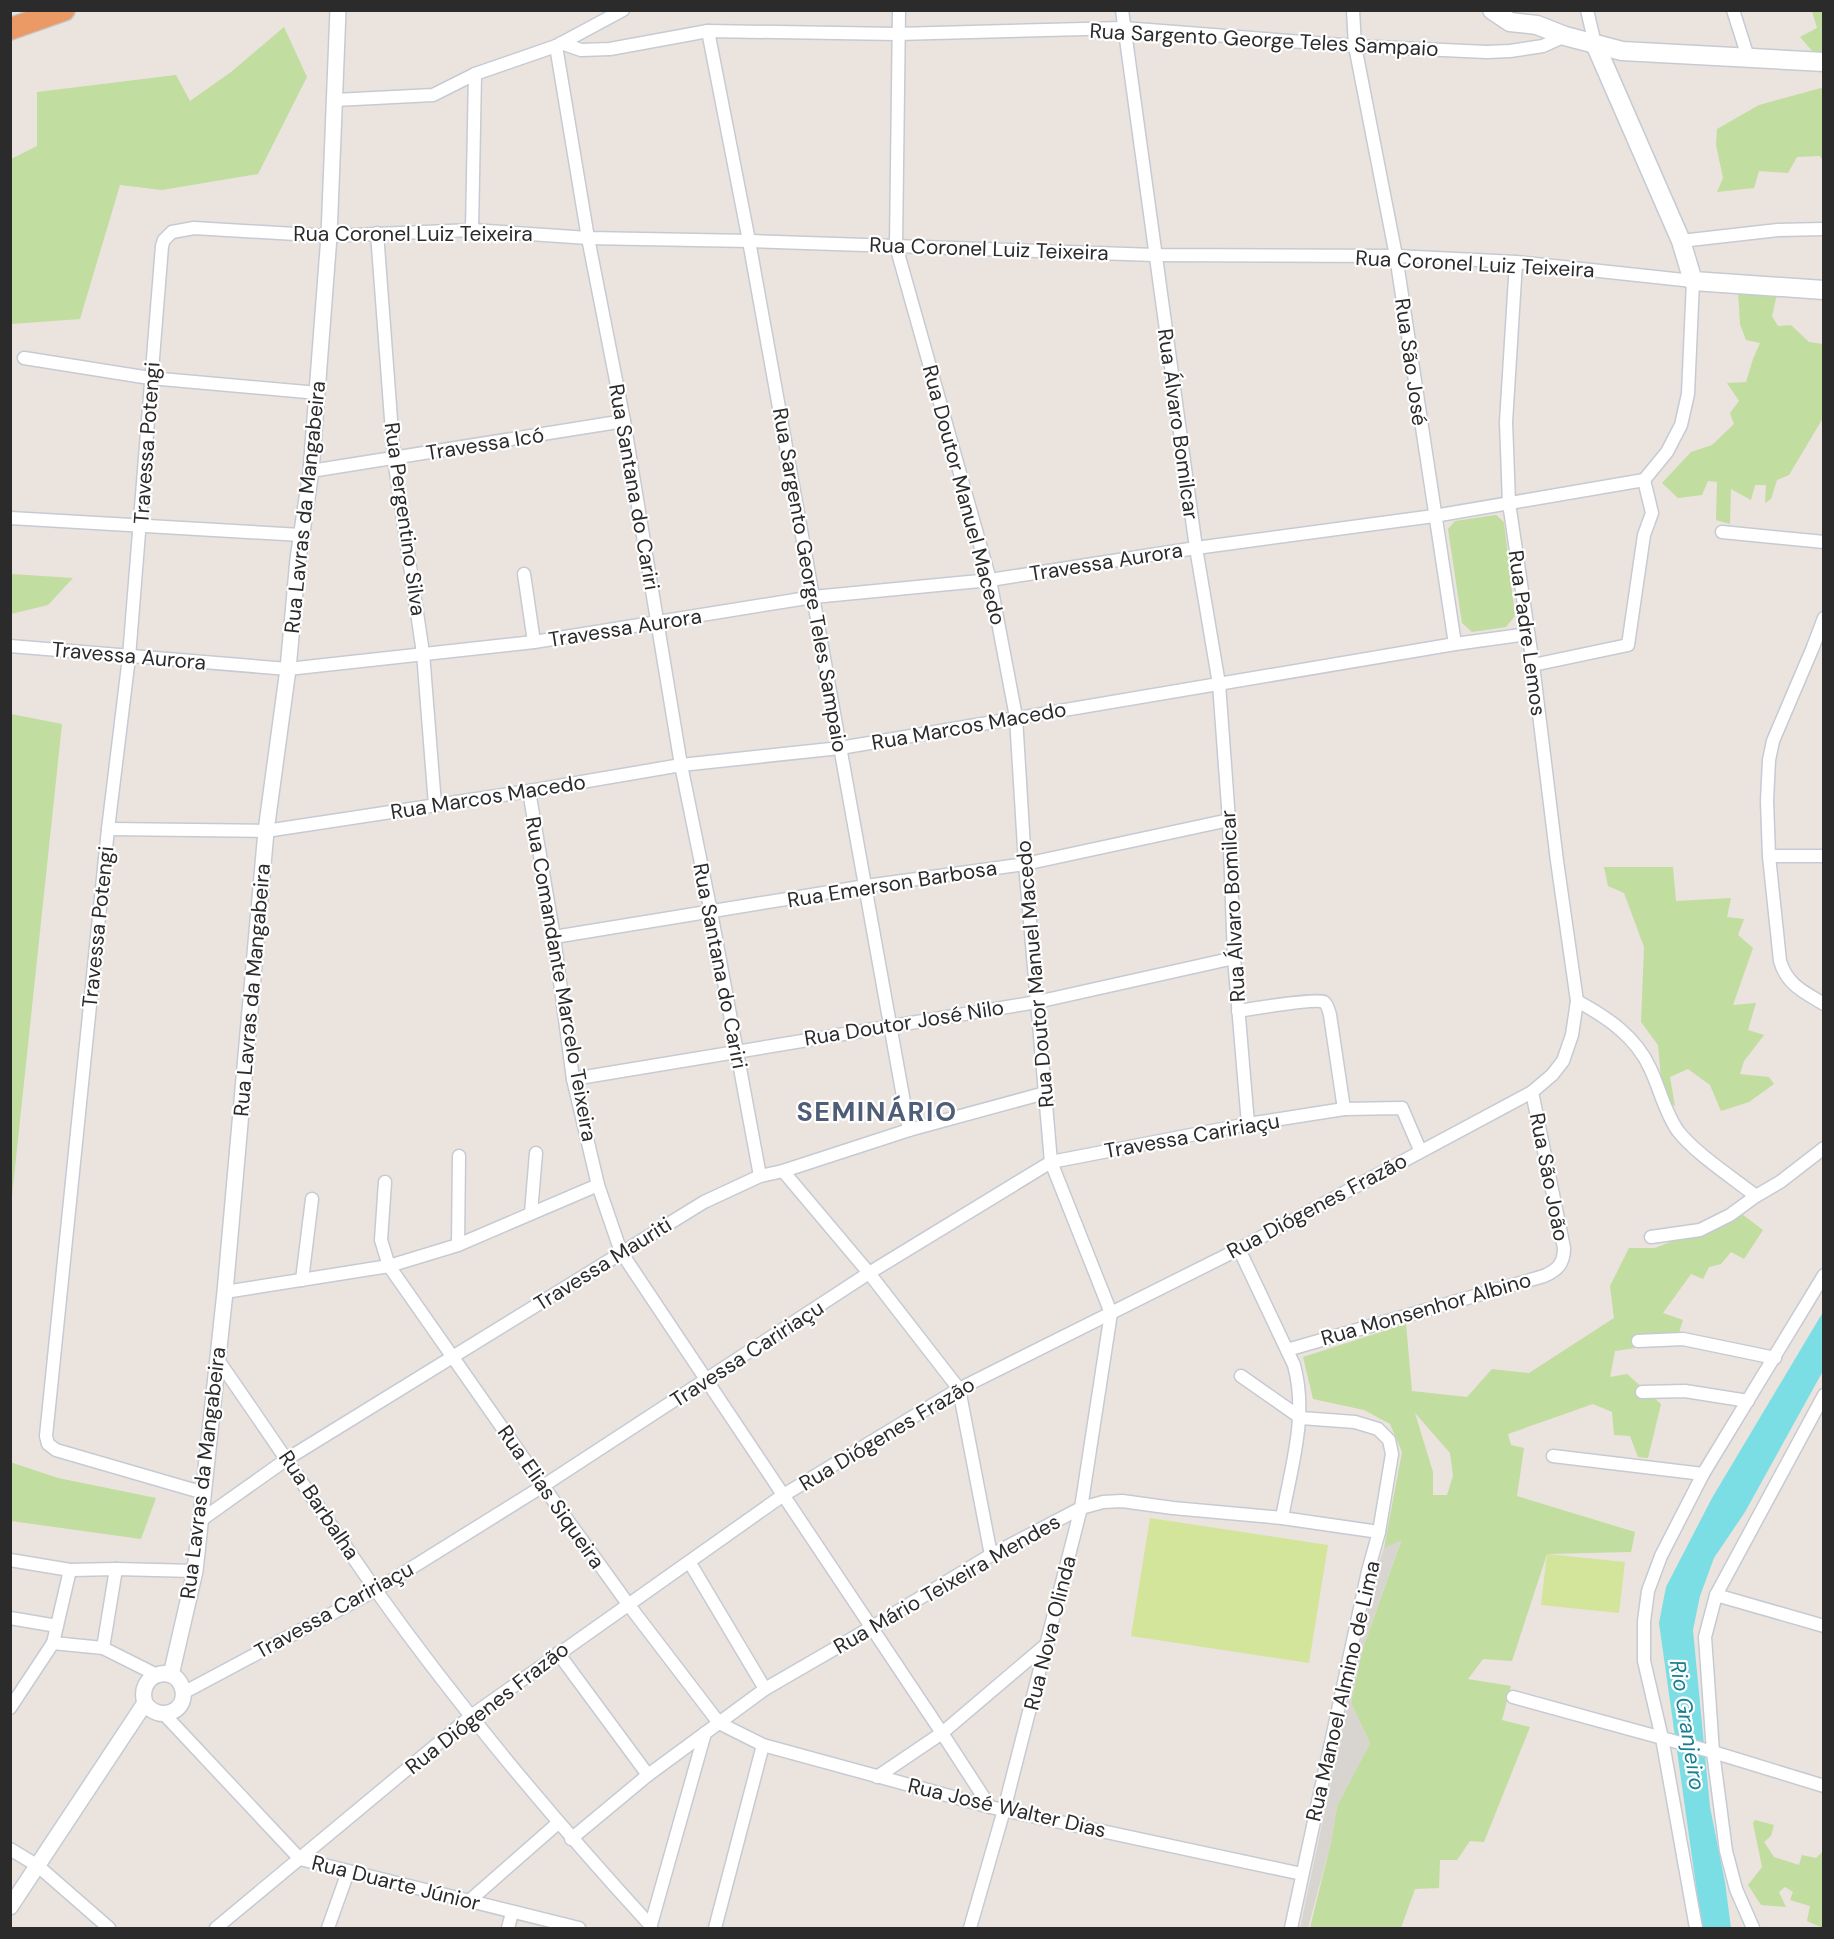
<svg xmlns="http://www.w3.org/2000/svg" width="1834" height="1939" viewBox="0 0 1834 1939" font-family="'DM Sans',sans-serif">
  <style>
    .green { fill: #c1dd9f; fill-rule: evenodd }
    .pitch { fill: #d3e49b }
    .plaza { fill: #d8d4d0 }
    .water { fill: #7adee4 }
    .lines { fill: none; stroke-linecap: round; stroke-linejoin: round }
    .minor-casing { stroke: #c6cbd3; stroke-width: 15 }
    .tertiary-casing { stroke: #c6cbd3; stroke-width: 18 }
    .secondary-casing { stroke: #c6cbd3; stroke-width: 21 }
    .trunk-casing { stroke: #c4c4c4; stroke-width: 24 }
    .minor { stroke: #fff; stroke-width: 12 }
    .tertiary { stroke: #fff; stroke-width: 15 }
    .secondary { stroke: #fff; stroke-width: 18 }
    .trunk { stroke: #eb9a66; stroke-width: 21 }
    .labels { text-anchor: middle; stroke-width: 4.5; stroke-linejoin: round; paint-order: stroke }
    .street-label { font-size: 21px; fill: #2b2b2b; stroke: #fff }
    .water-label { font-size: 22px; font-style: italic; fill: #197f90; stroke: #fff }
    .district-label { font-size: 27px; font-weight: bold; letter-spacing: 1.5px; fill: #4f5e78; stroke: #fff }
  </style>
  <rect width="100%" height="100%" fill="#ebe3de"/>
  <g class="green">
    <polygon points="1812,11 1823,11 1823,53 1813,52 1800,37 1817,28"/>
    <polygon points="284,27 307,77 258,174 162,190 120,185 80,319 11,324 11,159 37,146 37,92 176,75 190,101 231,72"/>
    <polygon points="1821,88 1824,89 1823,161 1820,156 1797,157 1788,173 1759,171 1754,188 1717,192 1723,178 1716,145 1717,129 1759,105"/>
    <polygon points="1738,291 1777,294 1772,316 1778,326 1791,325 1809,342 1823,344 1823,418 1789,475 1777,480 1771,499 1765,503 1766,485 1755,485 1751,500 1731,489 1730,524 1716,520 1717,482 1708,481 1702,495 1678,498 1662,483 1691,452 1712,445 1734,424 1730,413 1739,401 1727,383 1746,382 1753,359 1760,343 1746,340 1740,324"/>
    <polygon points="1496,515 1504,522 1515,616 1506,627 1472,632 1462,623 1448,529 1455,521"/>
    <polygon points="10,574 11,574 73,578 48,605 11,614"/>
    <polygon points="11,714 62,724 11,1205 10,714"/>
    <polygon points="1604,867 1673,867 1676,901 1731,898 1727,917 1744,919 1738,935 1753,948 1733,1005 1756,1003 1748,1030 1764,1035 1744,1061 1740,1074 1769,1077 1774,1084 1749,1102 1721,1111 1710,1085 1688,1069 1670,1077 1675,1106 1663,1100 1658,1045 1641,1022 1644,947 1624,893 1608,886"/>
    <path d="M1744 1212 1743 1215 1763 1230 1744 1259 1731 1252 1721 1264 1709 1267 1703 1279 1691 1274 1663 1313 1683 1320 1676 1342 1615 1351 1610 1377 1627 1374 1661 1404 1648 1458 1638 1457 1630 1436 1614 1435 1612 1412 1593 1404 1508 1434 1511 1445 1524 1448 1517 1496 1635 1532 1631 1552 1547 1554 1512 1661 1483 1659 1468 1679 1511 1686 1502 1720 1530 1727 1484 1842 1470 1841 1457 1860H1440L1439 1888 1415 1889 1401 1928H1310L1331 1842 1337 1806 1370 1743 1351 1703 1362 1651 1401 1541 1384 1548 1402 1452 1390 1424 1364 1410 1313 1399 1303 1357 1406 1324 1412 1391 1467 1397 1492 1369 1529 1373 1614 1318 1610 1286 1629 1248H1655ZM1415 1413 1450 1453 1453 1476 1447 1495H1433V1472Z"/>
    <polygon points="10,1462 58,1478 156,1498 141,1539 11,1521"/>
    <polygon points="1755,1820 1774,1825 1771,1836 1764,1842 1774,1857 1799,1865 1802,1855 1816,1858 1823,1851 1823,1928 1807,1921 1810,1906 1790,1900 1793,1892 1785,1887 1779,1892 1786,1907 1761,1905 1748,1885 1762,1867 1753,1823"/>
  </g>
  <g class="pitch">
    <polygon points="1150,1518 1328,1545 1309,1663 1131,1636"/>
    <polygon points="1547,1554 1625,1562 1619,1613 1541,1605"/>
  </g>
  <polygon class="plaza" points="1401,1540 1362,1651 1351,1703 1370,1743 1337,1806 1331,1842 1308,1928 1300,1928 1375,1576 1384,1548"/>
  <polygon class="water" points="1823,1312 1823,1371 1745,1512 1714,1558 1700,1596 1693,1630 1710,1807 1725,1882 1731,1928 1702,1928 1659,1623 1666,1587 1712,1498"/>
  <g class="lines">
    <defs>
      <g id="minor">
        <polyline points="899,10 896,246 990,580 1016,717 1025,864 1051,1162 1111,1313 1081,1508 1004,1810 970,1928"/>
        <polyline points="1122,10 1196,548 1219,684 1229,820 1234,958 1248,1124"/>
        <polyline points="1353,10 1355,46 1396,256 1455,644"/>
        <polyline points="1587,10 1595,44"/>
        <polyline points="1733,10 1748,57"/>
        <polyline points="708,31 749,241 909,1130"/>
        <polyline points="561,43 581,50 610,49 708,31 897,34 1123,28 1355,46 1487,52 1510,51 1543,46 1565,36"/>
        <polyline points="556,46 588,238 624,421 681,765 711,912 760,1176"/>
        <polyline points="335,100 433,95 475,74 556,46 623,10"/>
        <polyline points="472,230 475,74"/>
        <polyline points="377,233 394,459 423,653 435,805"/>
        <polyline points="1681,241 1778,230 1824,229"/>
        <polyline points="24,358 150,378 318,393"/>
        <polyline points="311,471 624,421"/>
        <polyline points="10,518 301,535"/>
        <polyline points="1722,532 1824,542"/>
        <polyline points="524,574 534,642"/>
        <path d="M1824 618 1813 647 1773 741 1769 760 1767 801 1769 856 1780 961C1787 985 1804 992 1824 1004"/>
        <polyline points="10,646 288,669 534,642 813,597 990,580 1196,548 1434,516 1644,480"/>
        <polyline points="1533,665 1628,645 1644,535 1652,513 1644,480"/>
        <polyline points="529,791 554,937 573,1079 598,1185 621,1252 942,1733 990,1807"/>
        <polyline points="108,829 266,831 529,791 681,765 840,748 1455,644 1528,634"/>
        <polyline points="1769,856 1824,856"/>
        <polyline points="554,937 866,886 1025,864 1229,820"/>
        <path d="M1577 1001C1607 1017 1636 1037 1650 1068 1660 1089 1665 1113 1678 1131 1696 1154 1733 1178 1756 1196"/>
        <path d="M1238 1011C1251 1009 1316 998 1324 1002 1327 1004 1329 1011 1330 1015L1344 1109"/>
        <polyline points="573,1079 1037,1002 1234,958"/>
        <polyline points="783,1171 869,1273 959,1389 991,1555"/>
        <polyline points="385,1182 381,1240 389,1266 543,1486 628,1604 719,1723 763,1745 990,1807 1302,1874"/>
        <polyline points="531,1213 536,1153"/>
        <polyline points="1651,1237 1700,1230 1730,1215 1756,1196 1780,1182 1824,1148"/>
        <polyline points="458,1245 459,1156"/>
        <path d="M1239 1249 1294 1365C1308 1416 1291 1467 1282 1518"/>
        <polyline points="302,1280 312,1199"/>
        <polyline points="225,1292 389,1266 458,1245 598,1185"/>
        <polyline points="1638,1341 1683,1339 1775,1358"/>
        <path d="M1287 1350 1544 1276C1558 1270 1564 1263 1564 1248L1532 1092"/>
        <path d="M218 1360C271 1436 322 1513 375 1589 459 1707 553 1819 651 1926"/>
        <polyline points="1241,1376 1301,1418 1355,1422 1378,1429 1389,1440 1392,1454 1379,1532 1368,1571 1291,1928"/>
        <polyline points="1642,1392 1685,1391 1748,1401"/>
        <polyline points="1553,1456 1703,1474"/>
        <polyline points="204,1493 56,1450 48,1444 46,1436 108,829 129,657 162,246 164,240 172,232 194,228 329,236 472,230 588,238 749,241 1155,255 1396,256 1516,262 1693,281 1688,394 1681,425 1667,452 1644,480"/>
        <polyline points="201,1520 287,1459 704,1202 760,1176 783,1171 909,1130 1045,1093"/>
        <polyline points="10,1560 70,1570 116,1569 195,1571"/>
        <polyline points="690,1563 765,1689"/>
        <polyline points="1716,1595 1824,1626"/>
        <polyline points="10,1618 57,1626"/>
        <polyline points="53,1643 103,1648 157,1675"/>
        <polyline points="103,1648 116,1569"/>
        <polyline points="558,1653 648,1775"/>
        <polyline points="183,1693 376,1590 543,1486 869,1273 1051,1162 1248,1124 1344,1109 1402,1108 1420,1150"/>
        <polyline points="1513,1697 1713,1752 1824,1786"/>
        <polyline points="10,1708 53,1643 70,1570"/>
        <polyline points="164,1714 300,1859 579,1928"/>
        <polyline points="877,1777 942,1733 1048,1643"/>
        <polyline points="571,1839 648,1775 765,1689 872,1627 991,1555 1081,1508 1103,1502 1122,1501 1173,1508 1282,1518 1379,1532"/>
        <polyline points="10,1849 38,1866 109,1928"/>
        <polyline points="468,1902 558,1823"/>
        <polyline points="216,1928 471,1716 782,1496 959,1389 1239,1249 1532,1092 1552,1075 1563,1061 1572,1035 1577,1001 1557,861 1533,665 1509,503 1506,422 1516,262"/>
        <polyline points="328,1928 348,1872"/>
        <polyline points="508,1928 512,1913"/>
        <polyline points="650,1928 705,1733"/>
        <polyline points="715,1928 763,1745"/>
        <polyline points="1696,1928 1662,1738 1644,1661 1644,1621 1648,1591 1661,1556 1703,1474 1824,1275"/>
        <polyline points="1753,1928 1736,1889 1726,1851 1713,1752 1705,1637 1716,1595 1824,1395"/>
      </g>
      <g id="tertiary">
        <polyline points="171,1675 195,1571 225,1292 266,831 288,669 298,559 311,471 329,236 338,10"/>
        <path d="M10 1907 145 1703C136 1675 173 1662 182 1687 190 1711 159 1724 145 1703"/>
      </g>
      <g id="secondary">
        <polyline points="1492,10 1510,22 1537,25 1565,36 1622,51 1824,62"/>
        <polyline points="1595,44 1681,241 1693,281 1824,290"/>
      </g>
      <polyline id="trunk" points="10,29 64,10"/>
    </defs>
    <use href="#minor" class="minor-casing"/>
    <use href="#tertiary" class="tertiary-casing"/>
    <use href="#secondary" class="secondary-casing"/>
    <use href="#trunk" class="trunk-casing"/>
    <use href="#minor" class="minor"/>
    <use href="#tertiary" class="tertiary"/>
    <use href="#secondary" class="secondary"/>
    <use href="#trunk" class="trunk"/>
  </g>
  <g class="labels">
    <g class="street-label">
      <text transform="translate(1264 40) rotate(3)" y="7">Rua Sargento George Teles Sampaio</text>
      <text x="413" y="241">Rua Coronel Luiz Teixeira</text>
      <text transform="translate(989 249) rotate(2)" y="7">Rua Coronel Luiz Teixeira</text>
      <text transform="translate(1475 264) rotate(3)" y="7">Rua Coronel Luiz Teixeira</text>
      <text transform="translate(1411 362) rotate(82)" y="7">Rua São José</text>
      <text transform="translate(1178 424) rotate(82)" y="7">Rua Álvaro Bomilcar</text>
      <text transform="translate(147 443) rotate(-86)" y="7">Travessa Potengi</text>
      <text transform="translate(485 444) rotate(-9)" y="7">Travessa Icó</text>
      <text transform="translate(634 487) rotate(80)" y="7">Rua Santana do Cariri</text>
      <text transform="translate(964 495) rotate(75)" y="7">Rua Doutor Manuel Macedo</text>
      <text transform="translate(305 507) rotate(-84)" y="7">Rua Lavras da Mangabeira</text>
      <text transform="translate(405 519) rotate(82)" y="7">Rua Pergentino Silva</text>
      <text transform="translate(1106 562) rotate(-9)" y="7">Travessa Aurora</text>
      <text transform="translate(810 580) rotate(80)" y="7">Rua Sargento George Teles Sampaio</text>
      <text transform="translate(625 628) rotate(-9)" y="7">Travessa Aurora</text>
      <text transform="translate(1527 633) rotate(82)" y="7">Rua Padre Lemos</text>
      <text transform="translate(129 656) rotate(5)" y="7">Travessa Aurora</text>
      <text transform="translate(969 726) rotate(-10)" y="7">Rua Marcos Macedo</text>
      <text transform="translate(488 797) rotate(-9)" y="7">Rua Marcos Macedo</text>
      <text transform="translate(892 884) rotate(-9)" y="7">Rua Emerson Barbosa</text>
      <text transform="translate(1233 906) rotate(-93)" y="7">Rua Álvaro Bomilcar</text>
      <text transform="translate(98 927) rotate(-84)" y="7">Travessa Potengi</text>
      <text transform="translate(720 966) rotate(79)" y="7">Rua Santana do Cariri</text>
      <text transform="translate(1035 974) rotate(-95)" y="7">Rua Doutor Manuel Macedo</text>
      <text transform="translate(561 979) rotate(80)" y="7">Rua Comandante Marcelo Teixeira</text>
      <text transform="translate(252 990) rotate(-85)" y="7">Rua Lavras da Mangabeira</text>
      <text transform="translate(904 1023) rotate(-9)" y="7">Rua Doutor José Nilo</text>
      <text transform="translate(1192 1136) rotate(-10)" y="7">Travessa Caririaçu</text>
      <text transform="translate(1549 1177) rotate(79)" y="7">Rua São João</text>
      <text transform="translate(1317 1206) rotate(-28)" y="7">Rua Diógenes Frazão</text>
      <text transform="translate(603 1264) rotate(-32)" y="7">Travessa Mauriti</text>
      <text transform="translate(1426 1309) rotate(-16)" y="7">Rua Monsenhor Albino</text>
      <text transform="translate(747 1354) rotate(-33)" y="7">Travessa Caririaçu</text>
      <text transform="translate(887 1434) rotate(-31)" y="7">Rua Diógenes Frazão</text>
      <text transform="translate(203 1473) rotate(-83)" y="7">Rua Lavras da Mangabeira</text>
      <text transform="translate(551 1497) rotate(55)" y="7">Rua Elias Siqueira</text>
      <text transform="translate(319 1505) rotate(56)" y="7">Rua Barbalha</text>
      <text transform="translate(947 1584) rotate(-30)" y="7">Rua Mário Teixeira Mendes</text>
      <text transform="translate(334 1610) rotate(-29)" y="7">Travessa Caririaçu</text>
      <text transform="translate(1050 1633) rotate(-76)" y="7">Rua Nova Olinda</text>
      <text transform="translate(1343 1691) rotate(-77)" y="7">Rua Manoel Almino de Lima</text>
      <text transform="translate(487 1708) rotate(-38)" y="7">Rua Diógenes Frazão</text>
      <text transform="translate(1007 1808) rotate(13)" y="7">Rua José Walter Dias</text>
      <text transform="translate(396 1883) rotate(14)" y="7">Rua Duarte Júnior</text>
    </g>
    <g class="water-label">
      <text transform="translate(1688 1725) rotate(81)" y="8">Rio Granjeiro</text>
    </g>
    <g class="district-label">
      <text x="877" y="1121">SEMINÁRIO</text>
    </g>
  </g>
  <rect width="1834" height="1939" fill="none" stroke="#2b2b2b" stroke-width="24"/>
</svg>
